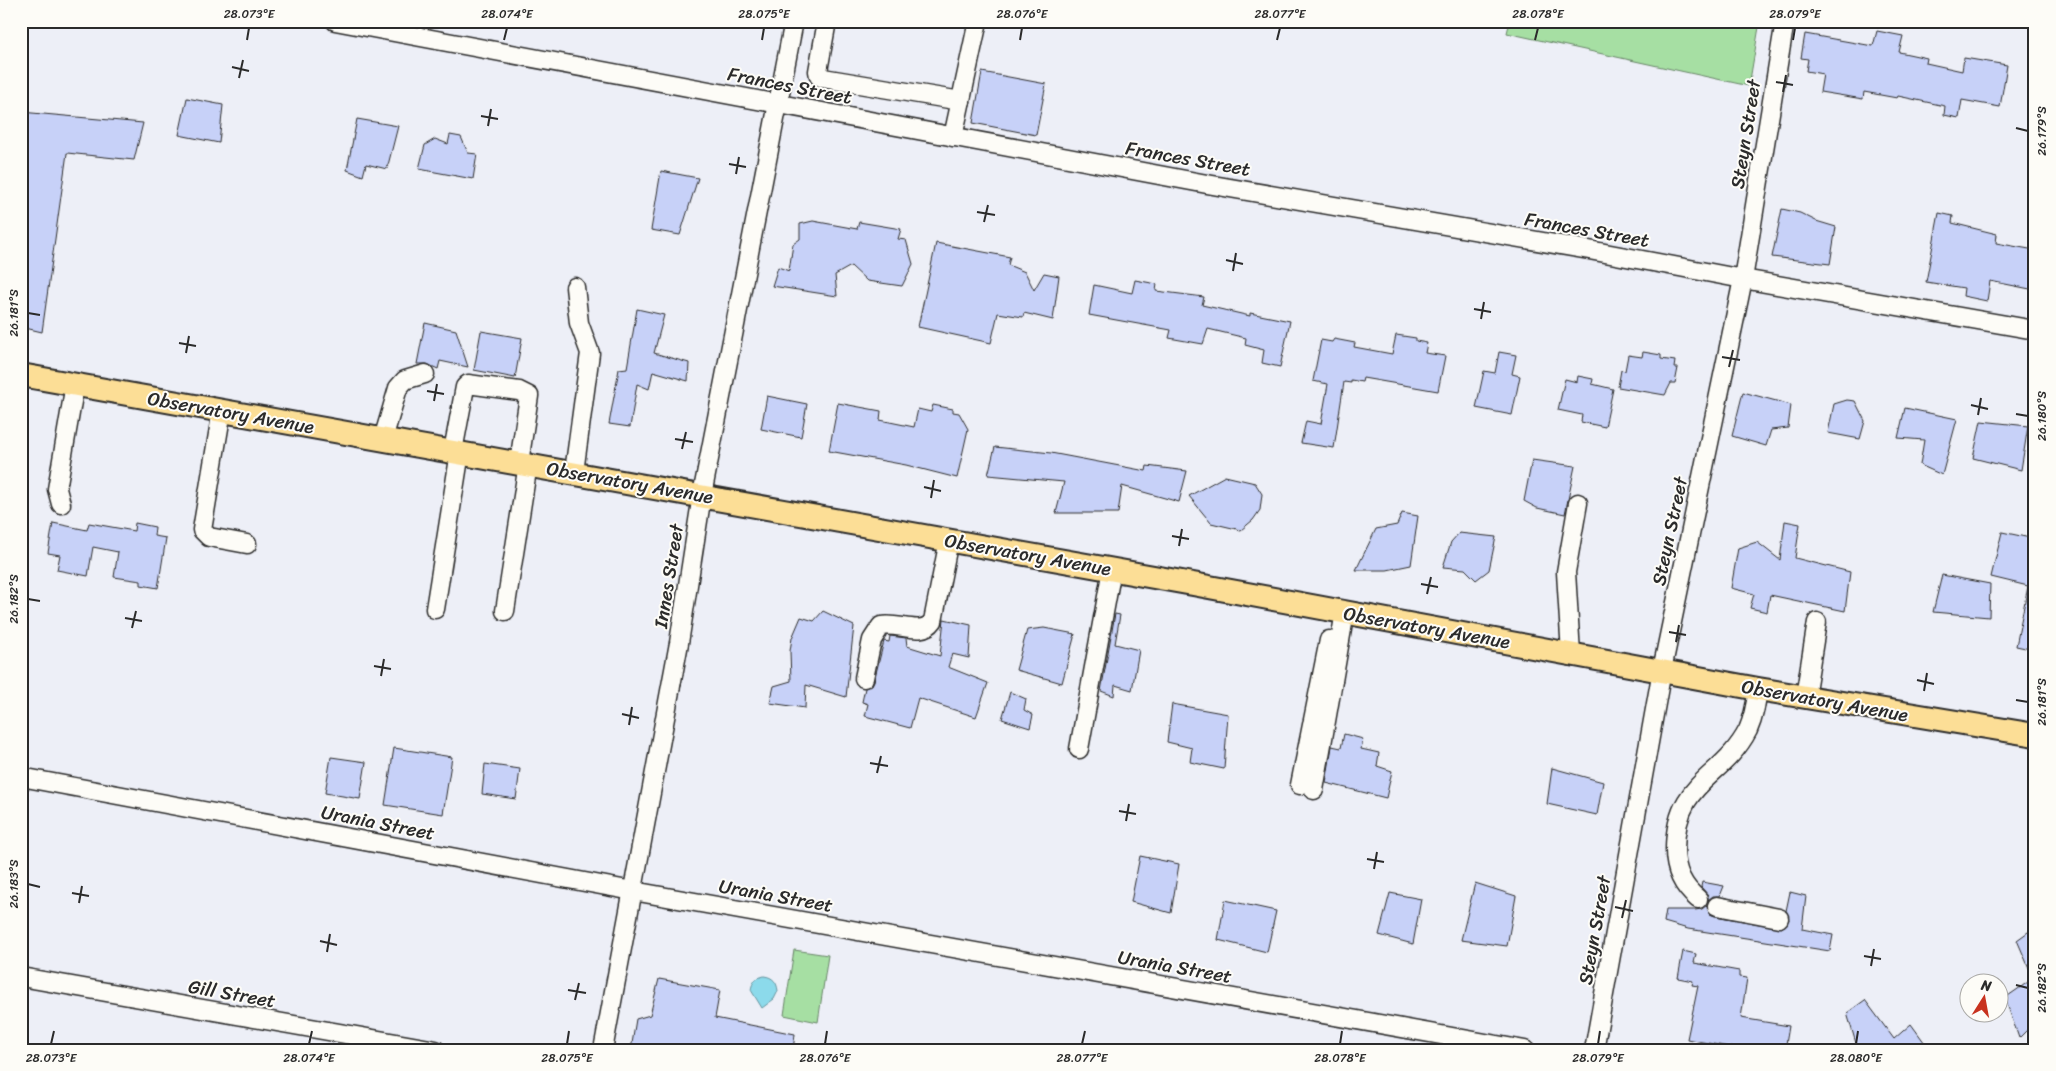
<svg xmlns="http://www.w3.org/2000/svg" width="2056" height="1071" viewBox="0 0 2056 1071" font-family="Sriracha,sans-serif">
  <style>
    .green { fill: #a6dfa3; stroke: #688567 }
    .water { fill: #8cdaeb; stroke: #65949e }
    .building { fill: #c7d1f8; stroke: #2b2b2b }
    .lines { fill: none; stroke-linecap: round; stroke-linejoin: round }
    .minor-casing { stroke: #2b2b2b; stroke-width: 21 }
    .major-casing { stroke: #2b2b2b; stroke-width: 26 }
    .minor { stroke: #fdfcf7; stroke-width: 18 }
    .major { stroke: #fcde96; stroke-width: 22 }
    .ticks { fill: none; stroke: #2b2b2b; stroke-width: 2 }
    .labels { text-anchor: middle; stroke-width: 4; stroke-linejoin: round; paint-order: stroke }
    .street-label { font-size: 19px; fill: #2b2b2b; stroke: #fdfcf7 }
    .neatline { fill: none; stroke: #2b2b2b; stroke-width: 2 }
    .ticks-label { font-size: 12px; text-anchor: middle; fill: #2b2b2b }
  </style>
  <rect width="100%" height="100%" fill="#edeff7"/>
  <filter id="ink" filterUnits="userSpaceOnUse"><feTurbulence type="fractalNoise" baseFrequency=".02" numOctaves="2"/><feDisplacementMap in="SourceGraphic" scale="10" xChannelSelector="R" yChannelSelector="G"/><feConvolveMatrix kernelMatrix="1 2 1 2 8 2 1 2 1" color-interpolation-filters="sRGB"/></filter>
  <g filter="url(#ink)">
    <g class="green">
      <polygon points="1510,21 1760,21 1749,86 1507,33"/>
      <polygon points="794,950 828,955 818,1022 784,1015"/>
    </g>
    <path class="water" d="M764 976C773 977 777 982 778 991L774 999 762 1008 751 990C752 982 756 978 764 976Z"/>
    <g class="building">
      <polygon points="1877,31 1903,36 1899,52 1927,58 1926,63 1962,71 1964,58 2007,65 2000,107 1962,100 1959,118 1944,115 1945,106 1898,96 1897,98 1864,92 1863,99 1820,92 1823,74 1806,71 1808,59 1801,58 1805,34 1873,46"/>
      <polygon points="982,72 1046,84 1036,135 973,123"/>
      <polygon points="187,98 223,105 219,143 179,135"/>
      <polygon points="21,112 143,123 134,160 67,153 42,332 21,327"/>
      <polygon points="357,119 398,126 387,169 366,164 363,176 347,170"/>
      <polygon points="450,135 461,137 468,153 477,154 473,179 419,169 425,145 435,139 448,144"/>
      <polygon points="661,171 698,178 680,235 651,230"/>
      <polygon points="1782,209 1800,213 1816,221 1836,227 1830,264 1772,257"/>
      <polygon points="1939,213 1953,216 1952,223 1997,234 1996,243 2035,250 2035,290 1990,281 1987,301 1963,296 1964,288 1926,282"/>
      <polygon points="813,221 857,229 859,222 901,229 898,239 906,240 913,264 902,286 867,281 851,266 835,275 837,296 772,286 778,267 789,271 793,244 800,239 800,224"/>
      <polygon points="936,243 1010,257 1008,265 1025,272 1034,290 1044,273 1059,276 1053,320 1024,313 1023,317 998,313 991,343 918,327"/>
      <polygon points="1135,280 1157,284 1156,291 1204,297 1202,305 1250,316 1250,313 1290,321 1280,367 1262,363 1264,350 1245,345 1246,338 1208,329 1203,344 1169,338 1171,330 1089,315 1094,285 1132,293"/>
      <polygon points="637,309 664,315 654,353 689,363 688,381 653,371 649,389 637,384 630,427 609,424 619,369 627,368"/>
      <polygon points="425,323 456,330 468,367 440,361 438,369 427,364 417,364"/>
      <polygon points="481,331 522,338 515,378 474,370"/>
      <polygon points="1396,335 1416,338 1416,341 1427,343 1425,353 1445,356 1438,391 1363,378 1362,382 1351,380 1351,383 1344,382 1334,448 1301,443 1306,421 1321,424 1328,384 1313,381 1321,340 1332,342 1334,339 1355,343 1354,347 1392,354"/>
      <polygon points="1499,352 1516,355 1512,374 1520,376 1512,415 1476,408 1484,371 1495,373"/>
      <polygon points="1643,352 1661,355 1661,359 1675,361 1674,368 1678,368 1675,383 1671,383 1665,395 1618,387 1621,370 1625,371 1628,355 1642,357"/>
      <polygon points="1578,376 1593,379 1592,384 1613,389 1605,427 1581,422 1582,415 1558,410 1565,379 1577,382"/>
      <polygon points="1743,392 1791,405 1788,428 1771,430 1766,446 1732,436"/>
      <polygon points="767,396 807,404 801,437 761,429"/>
      <polygon points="1847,400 1855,401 1865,421 1860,439 1828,433 1834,404"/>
      <polygon points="838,403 881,411 880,420 914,427 918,409 931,412 933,405 953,409 953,412 959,413 968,429 957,478 906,465 829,451"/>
      <polygon points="1905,408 1957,419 1942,475 1920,465 1924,440 1898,438"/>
      <polygon points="1981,421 2028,426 2021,470 1973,458"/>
      <polygon points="995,447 1051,453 1146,471 1147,466 1187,471 1179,502 1122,486 1118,513 1056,513 1064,482 988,475"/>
      <polygon points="1532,460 1575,466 1565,514 1537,508 1524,501"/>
      <polygon points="1225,476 1255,483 1262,494 1260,510 1253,520 1241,530 1211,523 1189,496"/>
      <polygon points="1402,513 1418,516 1411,565 1387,570 1356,570 1376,529 1397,525"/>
      <polygon points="1785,521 1800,524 1795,558 1850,572 1845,611 1770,595 1767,612 1750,608 1754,594 1731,588 1738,548 1757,542 1780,560"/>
      <polygon points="53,523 87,530 89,523 134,531 135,523 155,527 154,536 166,538 158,588 141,585 141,581 114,577 118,552 93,547 88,576 57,570 60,555 48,553"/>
      <polygon points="2002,532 2035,539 2035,650 2016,646 2028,586 1991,577"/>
      <polygon points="1459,533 1496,537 1489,570 1476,580 1465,569 1443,567 1451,542"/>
      <polygon points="1942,575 1990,584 1989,617 1933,612"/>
      <polygon points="823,611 854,626 846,697 806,685 805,708 770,703 774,686 791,681 790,651 792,638 801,617 814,621"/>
      <polygon points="1115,614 1120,615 1115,644 1139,650 1132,690 1115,685 1114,696 1101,691"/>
      <polygon points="944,619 971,625 969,658 952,654 948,667 988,683 976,717 918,698 910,728 865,716 868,704 862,702 865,688 872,685 874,681 884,641 889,642 890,636 906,638 907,646 940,656"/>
      <polygon points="1044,628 1075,634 1062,683 1016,670 1027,630"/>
      <polygon points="1010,692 1026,699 1024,710 1033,715 1030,728 1002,719"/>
      <polygon points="1172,704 1228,714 1224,769 1190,762 1192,748 1167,742"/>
      <polygon points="1344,734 1363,739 1361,749 1379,753 1377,766 1392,771 1386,798 1326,783 1332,746 1341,748"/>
      <polygon points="394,748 452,757 443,814 385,805"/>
      <polygon points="331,757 366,762 360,799 325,793"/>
      <polygon points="485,764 520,769 516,799 482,794"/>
      <polygon points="1552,768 1603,782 1597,815 1547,804"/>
      <polygon points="1140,856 1179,864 1171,913 1131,902"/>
      <polygon points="1702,882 1724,886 1720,896 1713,896 1708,900 1708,895 1701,887"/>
      <polygon points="1475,883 1516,896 1507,946 1461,940"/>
      <polygon points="1790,892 1806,896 1802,929 1833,935 1830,951 1688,929 1664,922 1666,910 1695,910 1702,909 1707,905 1710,914 1715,916 1782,928 1789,920 1786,911"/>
      <polygon points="1390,893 1421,899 1413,944 1379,935"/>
      <polygon points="1225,900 1276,911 1267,952 1218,940"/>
      <polygon points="2035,927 2035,982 2017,940"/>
      <polygon points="1683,951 1696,954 1694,963 1739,971 1739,977 1747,978 1741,1018 1789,1026 1785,1050 1745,1050 1687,1039 1698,986 1692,985 1693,981 1678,978"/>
      <polygon points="659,979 720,990 715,1018 795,1034 793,1050 631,1050 636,1019 650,1015"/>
      <polygon points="2028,982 2035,989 2035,1022 2019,1038 2005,998"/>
      <polygon points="1865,1000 1894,1039 1911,1024 1930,1050 1858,1050 1847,1013"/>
    </g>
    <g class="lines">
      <defs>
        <g id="minor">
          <polyline points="335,21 1207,184 1589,250 1743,279 2035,330"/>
          <polyline points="827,21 818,71 819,76 823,78 961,101"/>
          <polyline points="953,137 978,21"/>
          <polyline points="222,410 202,530 209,537 247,544"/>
          <polyline points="383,439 398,388 405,380 425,374"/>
          <polyline points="453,451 465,387 468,384 519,391 529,396 519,463"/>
          <polyline points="574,472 590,353 579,323 575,287"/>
          <polyline points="61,504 57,489 75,384"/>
          <polyline points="435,609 460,452"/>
          <polyline points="505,611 528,464"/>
          <polyline points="1571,654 1566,572 1578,503"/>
          <path d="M864 678 872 640 881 626C898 622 922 637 933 621L949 540"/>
          <polyline points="1805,697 1817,622"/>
          <polyline points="1079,749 1112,569"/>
          <polyline points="21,777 633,891 1525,1050"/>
          <polyline points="1300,785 1329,640"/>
          <polyline points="1314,790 1345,612"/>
          <path d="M1698 899C1682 886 1675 870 1675 850 1675 780 1722 780 1748 730 1754 717 1756 703 1758 689"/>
          <polyline points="1717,906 1779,918"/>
          <polyline points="21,977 436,1050"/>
          <polyline points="603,1050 679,643 702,495 794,21"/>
          <polyline points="1594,1050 1662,670 1743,279 1785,21"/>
        </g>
        <polyline id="major" points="21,375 1193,584 1758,689 2035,735"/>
      </defs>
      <use href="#minor" class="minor-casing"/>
      <use href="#major" class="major-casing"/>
      <use href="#minor" class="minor"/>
      <use href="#major" class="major"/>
    </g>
  </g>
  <path class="ticks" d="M247 40 249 28M504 40 507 28M762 40 764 28M1020 40 1022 28M1277 40 1280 28M1535 40 1538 28M1793 40 1795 28M232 67 249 71M239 78 243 60M1776 82 1793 85M1783 92 1786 75M481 116 498 119M488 126 491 109M2016 128 2028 131M729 164 746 167M736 174 739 157M977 212 995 215M984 222 988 205M1226 260 1243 264M1233 271 1236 253M1474 309 1491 312M28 313 40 315M1481 319 1484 302M179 343 196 346M186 353 189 336M1722 357 1740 360M1729 367 1733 350M427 391 444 394M434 401 437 384M1971 405 1988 409M2016 414 2028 416M1978 415 1981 398M675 439 693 442M682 449 686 432M924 487 941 491M931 498 934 480M1172 536 1189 539M1179 546 1182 529M1421 584 1438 587M1427 594 1431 577M28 599 40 601M125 618 142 621M132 628 136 611M1669 632 1686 635M1676 642 1679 625M374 666 391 669M381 676 384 659M1917 680 1934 684M1924 691 1927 673M2016 700 2028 702M622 714 639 718M629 725 632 707M870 763 888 766M877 773 881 756M1119 811 1136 814M1126 821 1129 804M1367 859 1384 862M1374 869 1377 852M28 884 40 887M72 893 89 896M79 903 82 886M1615 907 1633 911M1622 918 1626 900M320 941 337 945M327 952 330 934M1864 956 1881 959M1871 966 1874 949M2016 985 2028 988M568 990 586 993M575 1000 579 983M51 1044 54 1031M309 1044 312 1031M567 1044 569 1031M825 1044 827 1031M1082 1044 1085 1031M1340 1044 1342 1031M1598 1044 1600 1031M1856 1044 1858 1031"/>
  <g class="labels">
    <g class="street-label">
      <text transform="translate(790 85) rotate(11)" y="7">Frances Street</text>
      <text transform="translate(1745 134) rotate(-81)" y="7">Steyn Street</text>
      <text transform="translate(1188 158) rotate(10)" y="7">Frances Street</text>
      <text transform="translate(1587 229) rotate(10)" y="7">Frances Street</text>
      <text transform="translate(231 412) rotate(10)" y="7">Observatory Avenue</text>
      <text transform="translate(630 482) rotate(10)" y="7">Observatory Avenue</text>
      <text transform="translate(1669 531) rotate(-78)" y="7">Steyn Street</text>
      <text transform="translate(1028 554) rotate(10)" y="7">Observatory Avenue</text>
      <text transform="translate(668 576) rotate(-81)" y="7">Innes Street</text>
      <text transform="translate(1427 627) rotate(10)" y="7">Observatory Avenue</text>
      <text transform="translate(1825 700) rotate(10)" y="7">Observatory Avenue</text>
      <text transform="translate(378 822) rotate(11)" y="7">Urania Street</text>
      <text transform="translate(776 895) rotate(10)" y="7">Urania Street</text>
      <text transform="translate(1594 930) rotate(-80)" y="7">Steyn Street</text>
      <text transform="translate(1175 966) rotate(10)" y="7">Urania Street</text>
      <text transform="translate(232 993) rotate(10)" y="7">Gill Street</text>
    </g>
  </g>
  <rect width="2056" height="1071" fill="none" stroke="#fdfcf7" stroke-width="55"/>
  <g transform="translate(1984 998) rotate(11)"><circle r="24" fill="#fdfcf7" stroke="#a9a8a5"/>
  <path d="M0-4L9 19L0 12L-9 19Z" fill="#c8321e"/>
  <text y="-8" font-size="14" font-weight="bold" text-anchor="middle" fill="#2b2b2b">N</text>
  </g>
  <rect x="28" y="28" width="2000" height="1016" class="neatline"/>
  <g class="ticks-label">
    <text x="249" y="18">28.073°E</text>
    <text x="507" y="18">28.074°E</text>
    <text x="764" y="18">28.075°E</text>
    <text x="1022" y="18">28.076°E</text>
    <text x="1280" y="18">28.077°E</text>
    <text x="1538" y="18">28.078°E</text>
    <text x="1795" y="18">28.079°E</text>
    <text transform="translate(2042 131) rotate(-90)" y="4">26.179°S</text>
    <text transform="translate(14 313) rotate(-90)" y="4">26.181°S</text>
    <text transform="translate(2042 416) rotate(-90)" y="4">26.180°S</text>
    <text transform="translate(14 599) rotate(-90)" y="4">26.182°S</text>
    <text transform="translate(2042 702) rotate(-90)" y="4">26.181°S</text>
    <text transform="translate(14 884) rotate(-90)" y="4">26.183°S</text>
    <text transform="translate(2042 988) rotate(-90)" y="4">26.182°S</text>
    <text x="51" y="1062">28.073°E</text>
    <text x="309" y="1062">28.074°E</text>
    <text x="567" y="1062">28.075°E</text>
    <text x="825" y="1062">28.076°E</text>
    <text x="1082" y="1062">28.077°E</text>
    <text x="1340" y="1062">28.078°E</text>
    <text x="1598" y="1062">28.079°E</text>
    <text x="1856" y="1062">28.080°E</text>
  </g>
</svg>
